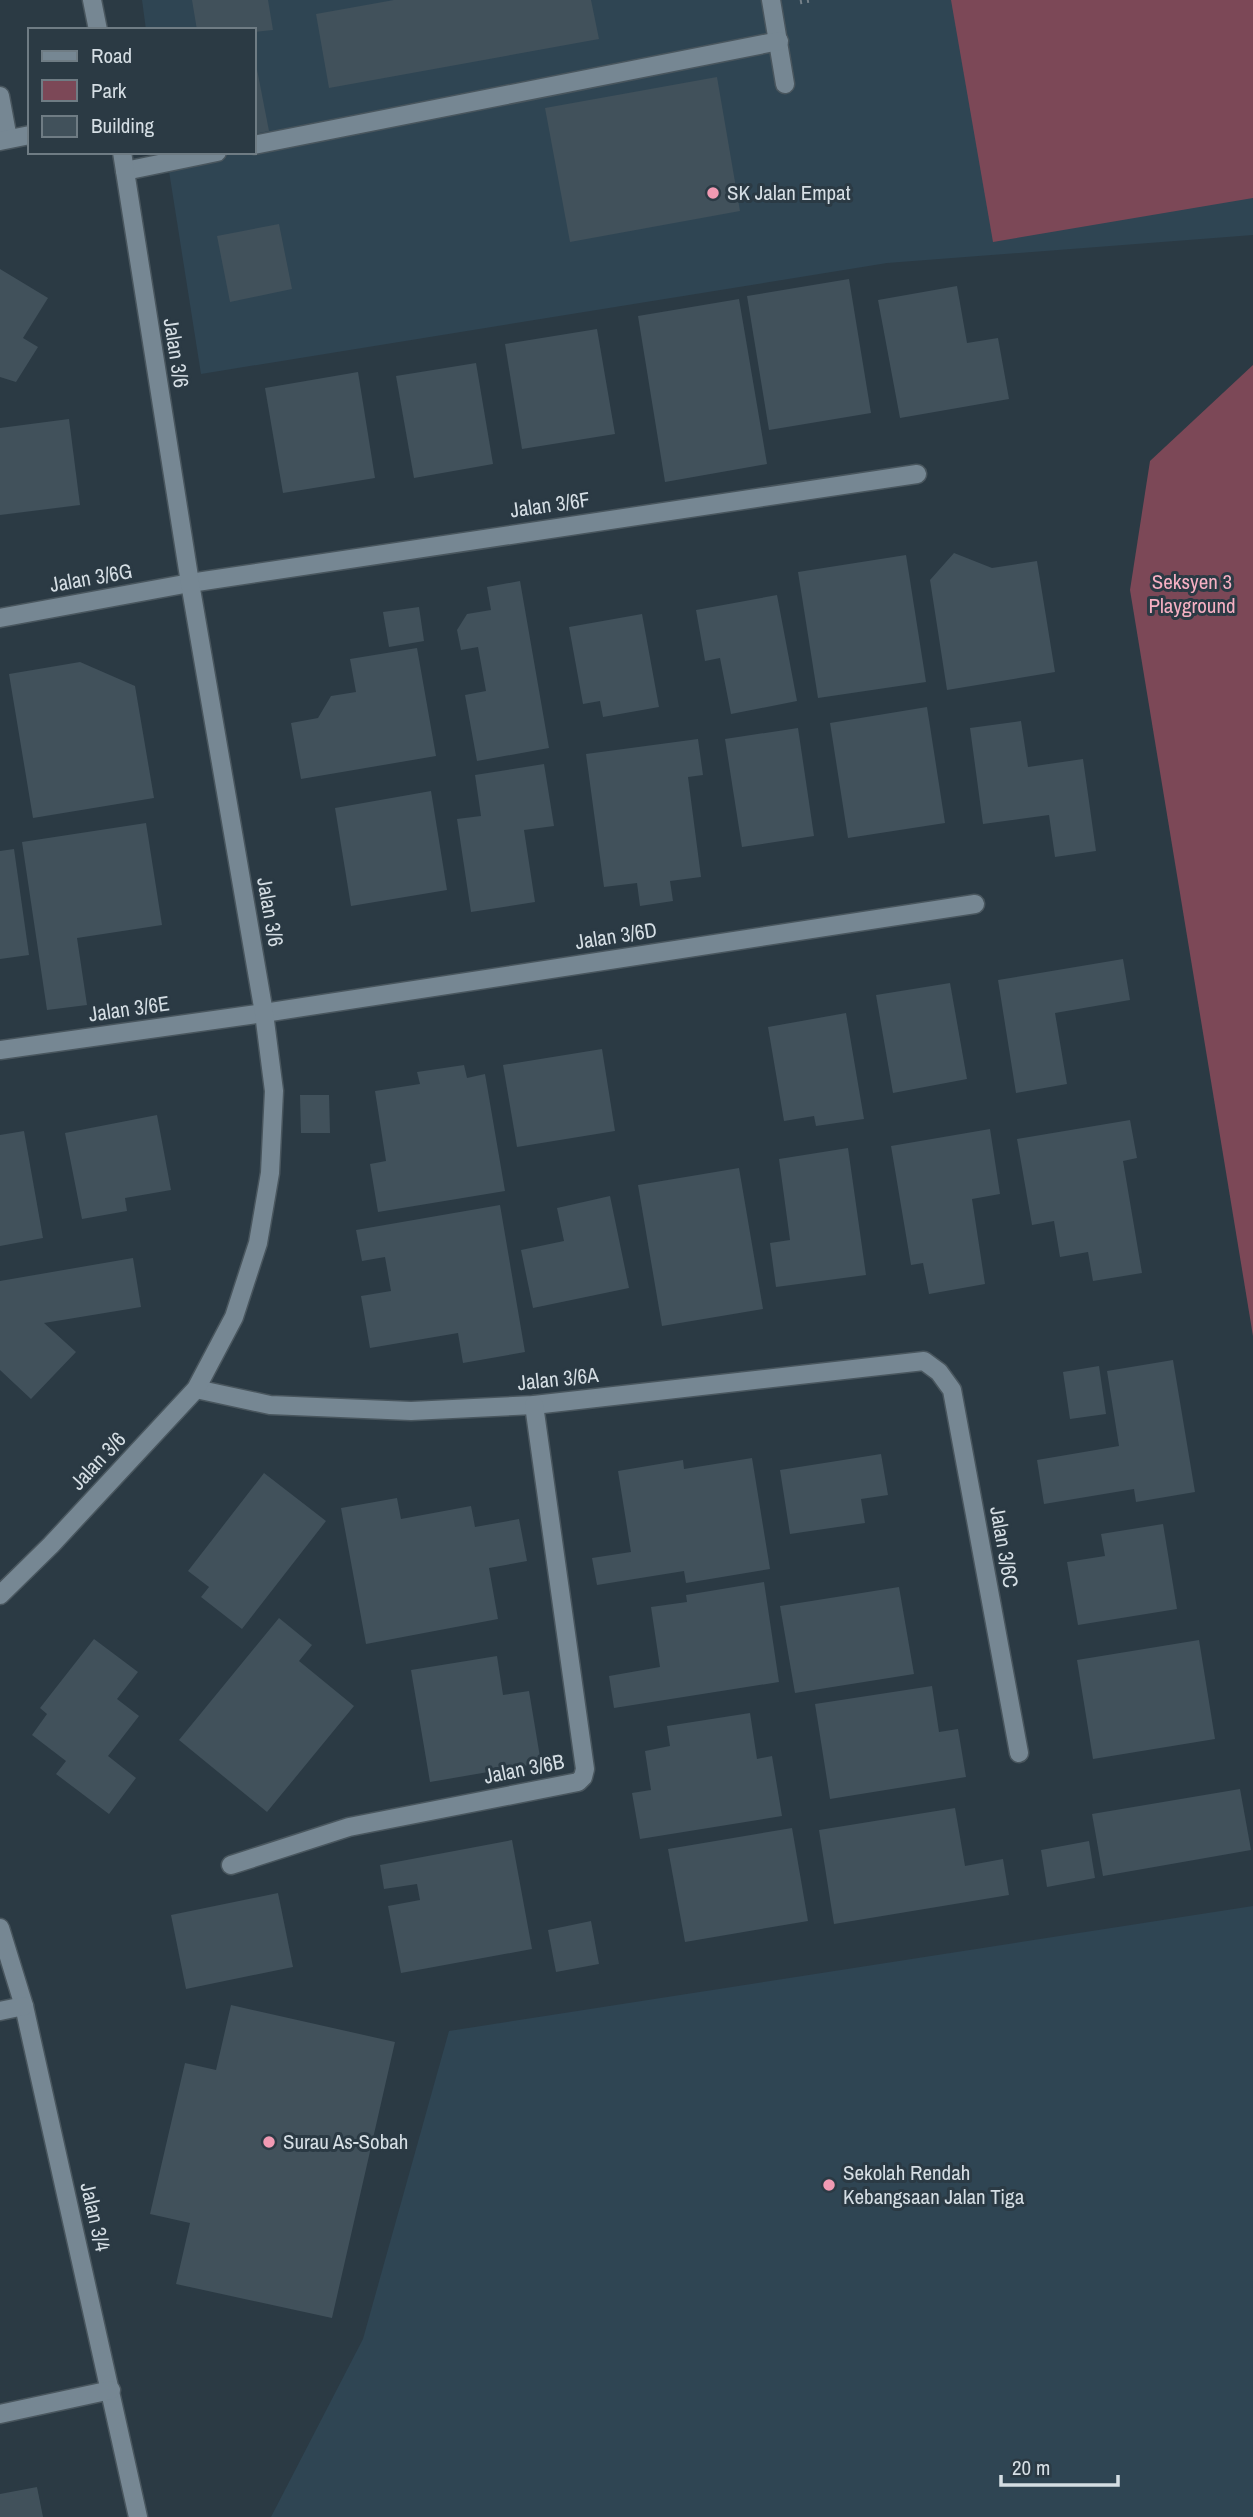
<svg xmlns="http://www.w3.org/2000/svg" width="1253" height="2517" viewBox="0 0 1253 2517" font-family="'Archivo Narrow',sans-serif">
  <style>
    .built { fill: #2f4553 }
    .green { fill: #7c4857 }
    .building { fill: #41515b }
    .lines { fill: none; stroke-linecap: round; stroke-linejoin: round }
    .minor-casing { stroke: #49565e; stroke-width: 21 }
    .path { stroke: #758189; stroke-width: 4.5; stroke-dasharray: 2 5; stroke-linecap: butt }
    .minor { stroke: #768793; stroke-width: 18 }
    .poi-dot { fill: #f19ab3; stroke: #2b3a44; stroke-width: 2.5 }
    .labels { text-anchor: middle; stroke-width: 6; stroke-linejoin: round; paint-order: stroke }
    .poi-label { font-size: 21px; fill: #d5dee4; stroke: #2b3a44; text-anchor: start }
    .street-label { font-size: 21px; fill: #d5dee4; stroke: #2b3a44 }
    .park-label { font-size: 21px; fill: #f6b0c3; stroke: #2b3a44 }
  </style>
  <rect width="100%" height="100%" fill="#2b3a44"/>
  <g class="built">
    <polygon points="142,0 1253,0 1253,235 887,263 201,374 166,152 254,152 254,30 146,30"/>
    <polygon points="1253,1906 1253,2517 271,2517 363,2339 449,2031"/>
  </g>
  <g class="green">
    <polygon points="951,0 1253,0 1253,198 993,242"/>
    <polygon points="1253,365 1253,1336 1130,590 1150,461"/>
  </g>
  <g class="building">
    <polygon points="192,0 268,0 273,30 254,32 254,30 197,30"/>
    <polygon points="394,0 591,0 599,39 329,88 316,14"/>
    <polygon points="255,59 269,131 254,134 254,60"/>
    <polygon points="717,77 740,211 570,242 545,108"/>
    <polygon points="279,224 292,289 230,302 217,236"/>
    <polygon points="0,269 48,298 23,338 38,347 16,382 0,377"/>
    <polygon points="849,279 871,413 769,430 747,296"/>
    <polygon points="957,286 967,343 998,338 1009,399 900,418 878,300"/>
    <polygon points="739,299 767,464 665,482 638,316"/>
    <polygon points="597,329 615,434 522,449 505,344"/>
    <polygon points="476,363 493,464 414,478 396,376"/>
    <polygon points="358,372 375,478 283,493 265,388"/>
    <polygon points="69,419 80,505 0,515 0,428"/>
    <polygon points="954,553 992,568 1037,561 1055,672 947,690 930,580"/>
    <polygon points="906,555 926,682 818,698 798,572"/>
    <polygon points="520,581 549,748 477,761 465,695 486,691 478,647 461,650 457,630 467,614 491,610 487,587"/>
    <polygon points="777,595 797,701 731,714 720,658 705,661 696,610"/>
    <polygon points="419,607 424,641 389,647 383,612"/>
    <polygon points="642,614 659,707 603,717 600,701 583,704 569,627"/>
    <polygon points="417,648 436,756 301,779 291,723 318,718 331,696 356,692 350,659"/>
    <polygon points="80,662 135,686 154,798 33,818 9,674"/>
    <polygon points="927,707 945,823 848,838 830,723"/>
    <polygon points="1021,721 1028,767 1083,759 1096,851 1055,857 1049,815 983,824 970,728"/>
    <polygon points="798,728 814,836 742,847 725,739"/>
    <polygon points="698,739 703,775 688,777 701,877 670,881 673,901 640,906 637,883 604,887 586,754"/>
    <polygon points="544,764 554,826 524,830 535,902 471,912 457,819 481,816 475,775"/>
    <polygon points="431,791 447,890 351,906 335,808"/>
    <polygon points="146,823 162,925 77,938 87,1005 47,1010 22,842"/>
    <polygon points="14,849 29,955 0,959 0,851"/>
    <polygon points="1123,959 1130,1000 1055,1013 1067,1084 1016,1093 998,980"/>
    <polygon points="950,983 967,1079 893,1093 876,995"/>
    <polygon points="846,1013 864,1119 816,1126 814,1116 784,1121 768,1027"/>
    <polygon points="602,1049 615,1131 517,1147 503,1065"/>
    <polygon points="464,1065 467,1078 485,1074 505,1191 378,1212 370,1164 386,1161 375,1091 420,1084 417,1072"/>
    <polygon points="300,1095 329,1095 330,1133 301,1133"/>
    <polygon points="157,1115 171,1190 125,1198 127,1211 82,1219 65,1133"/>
    <polygon points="1130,1120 1137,1158 1123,1161 1142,1273 1093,1281 1088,1252 1060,1257 1054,1221 1032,1225 1017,1139"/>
    <polygon points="990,1129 1000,1194 972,1199 985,1284 929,1294 923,1263 911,1265 891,1146"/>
    <polygon points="24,1131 43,1238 0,1246 0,1135"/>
    <polygon points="848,1148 866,1275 776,1287 770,1243 790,1240 779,1159"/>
    <polygon points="739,1168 763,1309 662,1326 638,1185"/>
    <polygon points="610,1196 629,1288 533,1308 521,1250 564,1241 557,1208"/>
    <polygon points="500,1205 525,1352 463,1363 458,1333 370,1348 361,1296 391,1291 385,1257 362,1261 356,1230"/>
    <polygon points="133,1258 141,1307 44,1323 76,1352 31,1399 0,1370 0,1281"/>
    <polygon points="1173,1360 1195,1492 1136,1502 1134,1489 1044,1504 1037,1460 1119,1446 1107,1371"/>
    <polygon points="1099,1366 1106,1414 1070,1419 1063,1372"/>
    <polygon points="881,1454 888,1495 861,1499 865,1523 790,1534 780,1470"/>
    <polygon points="752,1458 770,1569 686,1583 684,1571 597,1585 592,1558 631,1552 618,1471 683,1460 684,1469"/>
    <polygon points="264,1473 326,1521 242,1629 201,1597 209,1587 188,1571"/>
    <polygon points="397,1498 401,1519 471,1506 475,1527 519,1519 527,1561 489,1568 498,1619 366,1644 341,1508"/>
    <polygon points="1163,1524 1177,1609 1078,1625 1067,1562 1105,1556 1101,1534"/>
    <polygon points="764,1582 779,1682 614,1708 609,1676 660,1667 651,1607 687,1602 686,1595"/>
    <polygon points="899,1587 914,1674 795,1693 780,1606"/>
    <polygon points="279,1618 312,1645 299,1661 354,1706 267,1812 179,1740"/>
    <polygon points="94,1639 138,1672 117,1699 139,1716 108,1756 136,1778 109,1814 56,1774 66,1761 32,1735 47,1714 40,1708"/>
    <polygon points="1199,1640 1215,1739 1093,1759 1077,1660"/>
    <polygon points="497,1656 503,1695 529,1691 541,1763 430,1782 411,1670"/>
    <polygon points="932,1686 939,1732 958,1729 966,1777 830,1799 815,1704"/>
    <polygon points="750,1713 757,1759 772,1756 782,1816 640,1839 632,1793 651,1790 645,1751 670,1746 667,1726"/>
    <polygon points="1240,1789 1251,1850 1103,1876 1092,1814"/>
    <polygon points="955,1808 965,1866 1003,1859 1009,1895 834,1924 819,1830"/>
    <polygon points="792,1828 808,1921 685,1942 668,1849"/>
    <polygon points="512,1840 532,1949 401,1973 388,1906 420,1900 417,1884 384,1889 380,1865"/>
    <polygon points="1089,1841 1095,1878 1047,1887 1041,1850"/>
    <polygon points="278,1893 293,1967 186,1989 171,1915"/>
    <polygon points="591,1921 599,1964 556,1972 548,1930"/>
    <polygon points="231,2005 395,2042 332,2318 176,2284 190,2223 150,2214 185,2063 216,2070"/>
    <polygon points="37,2487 43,2517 0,2517 0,2494"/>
  </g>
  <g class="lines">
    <defs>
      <g id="minor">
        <polyline points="92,0 98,30"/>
        <polyline points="771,0 785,84"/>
        <polyline points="0,96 8,139"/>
        <polyline points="0,141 30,135"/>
        <polyline points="254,145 779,41"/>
        <polyline points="125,171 217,152"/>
        <polyline points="0,618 190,583 917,474"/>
        <polyline points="0,1050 264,1013 975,904"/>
        <polyline points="196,1389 270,1405 411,1411 534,1405 924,1361 939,1372 952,1390 1019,1753"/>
        <polyline points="0,1595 51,1545 196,1389 234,1317 258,1243 270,1173 274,1091 264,1013 190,583 122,152"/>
        <polyline points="231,1865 349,1827 578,1782 583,1777 585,1769 534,1405"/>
        <polyline points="0,1928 24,2006 138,2517"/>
        <polyline points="0,2011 24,2006"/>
        <polyline points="0,2414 111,2390"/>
      </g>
    </defs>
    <use href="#minor" class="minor-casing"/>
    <polyline class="path" points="800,2 812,0"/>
    <use href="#minor" class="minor"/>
  </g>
  <g class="poi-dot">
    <circle cx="713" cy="193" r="7"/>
    <circle cx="269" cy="2142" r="7"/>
    <circle cx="829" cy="2185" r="7"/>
  </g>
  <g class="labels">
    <g class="poi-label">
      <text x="727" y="200">SK Jalan Empat</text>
      <text x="283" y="2149">Surau As-Sobah</text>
      <text x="843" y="2180">Sekolah Rendah<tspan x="843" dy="24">Kebangsaan Jalan Tiga</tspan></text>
    </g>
    <g class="street-label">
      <text transform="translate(176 353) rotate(81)" y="7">Jalan 3/6</text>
      <text transform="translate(550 505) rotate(-8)" y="7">Jalan 3/6F</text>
      <text transform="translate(91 578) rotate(-10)" y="7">Jalan 3/6G</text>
      <text transform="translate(270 912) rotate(80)" y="7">Jalan 3/6</text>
      <text transform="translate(616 936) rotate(-9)" y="7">Jalan 3/6D</text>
      <text transform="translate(129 1009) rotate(-8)" y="7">Jalan 3/6E</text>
      <text transform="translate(558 1379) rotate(-6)" y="7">Jalan 3/6A</text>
      <text transform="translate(98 1461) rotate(-47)" y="7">Jalan 3/6</text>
      <text transform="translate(1004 1547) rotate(80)" y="7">Jalan 3/6C</text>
      <text transform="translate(524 1769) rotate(-11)" y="7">Jalan 3/6B</text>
      <text transform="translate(95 2217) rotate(77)" y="7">Jalan 3/4</text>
    </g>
    <g class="park-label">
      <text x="1192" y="589">Seksyen 3<tspan x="1192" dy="24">Playground</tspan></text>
    </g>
  </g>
  <rect x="28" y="28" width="228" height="126" fill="#2b3a44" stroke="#6f7c84" stroke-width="2"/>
  <rect x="42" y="51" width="35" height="10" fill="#768793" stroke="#6f7c84" stroke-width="2"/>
  <text x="91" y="63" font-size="21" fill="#d5dee4">Road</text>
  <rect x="42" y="80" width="35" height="21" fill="#7c4857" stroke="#6f7c84" stroke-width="2"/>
  <text x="91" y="98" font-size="21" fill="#d5dee4">Park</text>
  <rect x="42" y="116" width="35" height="21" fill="#41515b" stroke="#6f7c84" stroke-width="2"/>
  <text x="91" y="133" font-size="21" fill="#d5dee4">Building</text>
  <path d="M1001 2475v10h117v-10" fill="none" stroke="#d5dee4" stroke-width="3.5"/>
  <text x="1012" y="2475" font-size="21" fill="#d5dee4" stroke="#2b3a44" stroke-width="5" paint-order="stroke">20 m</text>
</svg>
